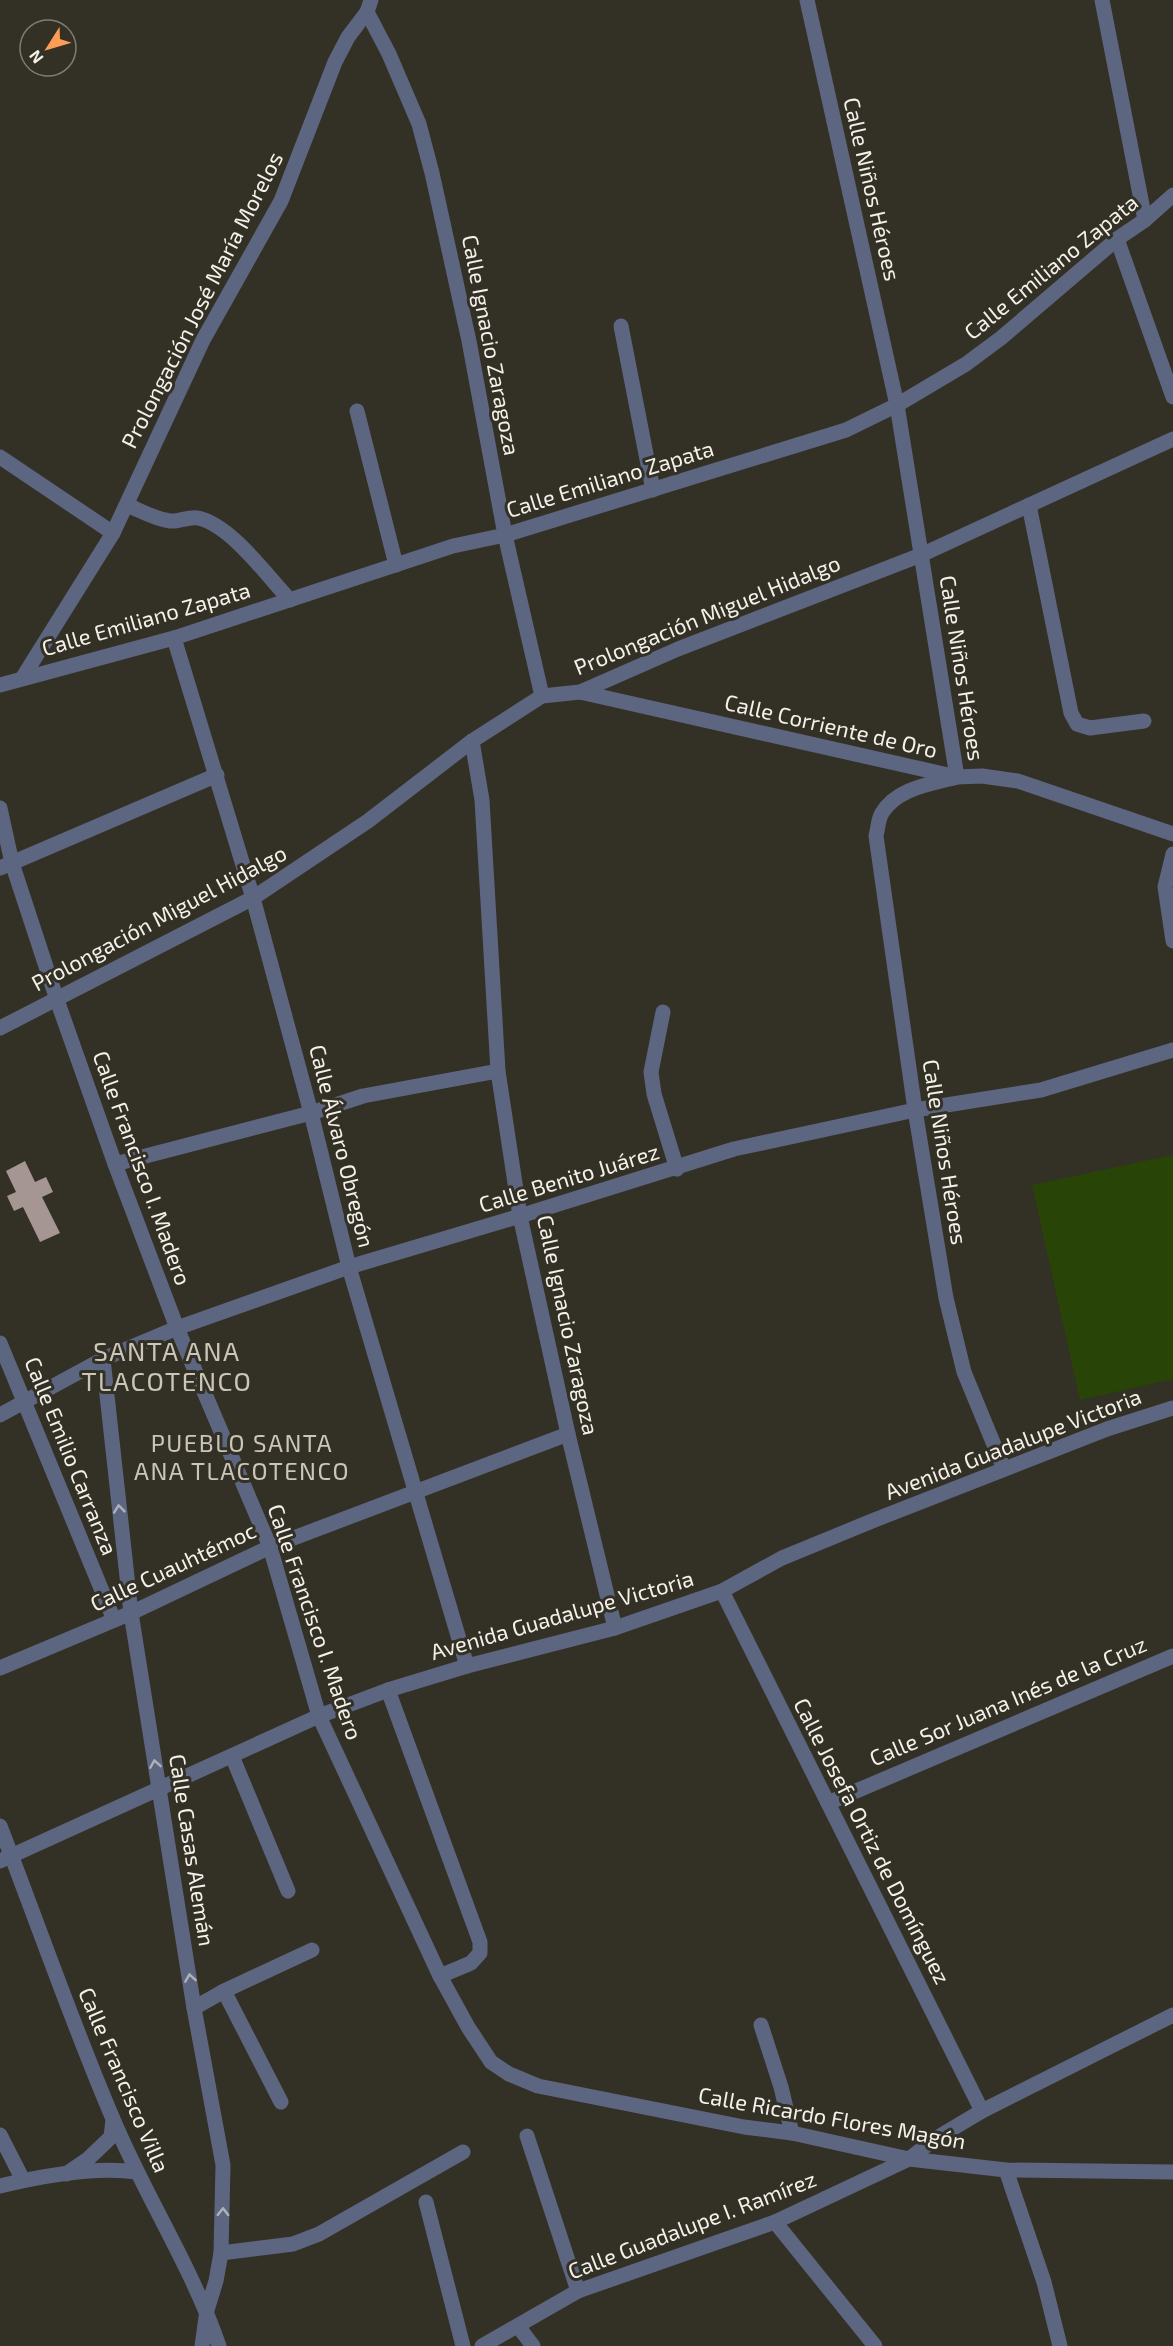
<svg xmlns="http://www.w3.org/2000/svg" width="1173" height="2346" viewBox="0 0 1173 2346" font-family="'Exo 2',sans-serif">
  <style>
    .garden { fill: #284507 }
    .building { fill: #a69693 }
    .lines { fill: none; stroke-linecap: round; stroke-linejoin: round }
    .minor { stroke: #5d6680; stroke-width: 15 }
    .oneway { stroke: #b0b2ba }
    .labels { text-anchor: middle; stroke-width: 6; stroke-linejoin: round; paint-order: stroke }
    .street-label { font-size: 22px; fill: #f4f1ea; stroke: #333025 }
    .neighbourhood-label { font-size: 24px; letter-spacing: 1.5px; fill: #cbc6b8; stroke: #333025 }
    .quarter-label { font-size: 26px; letter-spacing: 1.5px; fill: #cbc6b8; stroke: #333025 }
  </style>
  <rect width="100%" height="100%" fill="#333025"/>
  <polygon class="garden" points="1173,1155 1173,1379 1080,1400 1032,1185"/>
  <polygon class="building" points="25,1161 35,1182 46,1177 53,1192 42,1197 60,1233 40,1242 23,1207 14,1211 7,1196 16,1192 6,1171"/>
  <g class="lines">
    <g class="minor">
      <path d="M807 0 897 405 957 777C931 784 897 788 882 813 878 819 878 829 876 836L915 1110 946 1298 964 1372 1004 1469"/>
      <polyline points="1102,0 1145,220"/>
      <polyline points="367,12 389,54 419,124 432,173 469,341 505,535 542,696"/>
      <polyline points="1117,239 1173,397"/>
      <polyline points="621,326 653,490"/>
      <polyline points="357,411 396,565"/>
      <polyline points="0,457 113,533"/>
      <path d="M127 505C141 511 155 519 170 521 179 522 189 516 198 518 231 525 267 576 290 600"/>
      <polyline points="1029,505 1071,713 1077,724 1090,728 1144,721"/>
      <polyline points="174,638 253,898 311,1113 349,1267 467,1666"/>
      <polyline points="23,677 113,533 203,340 281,201 335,62 348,37 367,12 371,0"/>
      <polyline points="0,685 174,638 453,546 505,535 846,430 897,405 966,364 1001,338 1117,239 1145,220 1173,195"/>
      <polyline points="580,692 957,777 982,776 1018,781 1173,834"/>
      <polyline points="472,741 482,800 498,1071 520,1216 568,1434 615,1628"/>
      <polyline points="0,808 12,863 57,1000 115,1164 177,1328 270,1547 319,1716 440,1976 468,2027 491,2062 509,2074 538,2086 744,2127 792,2133 909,2159 1006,2170 1173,2172"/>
      <polyline points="1173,854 1165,887 1173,941"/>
      <polyline points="0,868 217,775"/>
      <polyline points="663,1012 651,1072 654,1094 677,1169"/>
      <polyline points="0,1028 253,898 368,821 472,741 542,696 580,692 678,649 921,555 1173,439"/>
      <polyline points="115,1164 311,1113 363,1096 498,1071"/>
      <polyline points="0,1343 114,1620"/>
      <polyline points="103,1359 131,1613 194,2008 223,2165 221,2253 216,2281 207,2310 202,2346"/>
      <polyline points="0,1415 103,1359 177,1328 349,1267 520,1216 734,1149 915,1110 1041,1090 1173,1050"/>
      <polyline points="722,1591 982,2111"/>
      <polyline points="0,1668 131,1613 270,1547 568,1434"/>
      <polyline points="388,1690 480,1942 480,1953 471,1963 440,1976"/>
      <polyline points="232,1756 288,1891"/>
      <polyline points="828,1803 1173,1656"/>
      <path d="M0 1826C38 1924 72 2023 113 2119 145 2196 192 2267 219 2346"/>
      <polyline points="0,1861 319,1716 388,1690 467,1666 615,1628 722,1591 782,1558 872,1521 1107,1429 1173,1408"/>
      <polyline points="224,1991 281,2102"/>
      <polyline points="194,2008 224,1991 312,1950"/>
      <polyline points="761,2025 781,2087 792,2133"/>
      <polyline points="0,2135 23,2180"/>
      <polyline points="527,2136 578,2291"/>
      <polyline points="1006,2170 1044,2282 1060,2346"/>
      <polyline points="66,2174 88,2159 111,2137 113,2120"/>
      <path d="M0 2186C41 2176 95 2166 137 2172"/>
      <polyline points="426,2202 463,2346"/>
      <polyline points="775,2222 875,2346"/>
      <polyline points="221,2253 293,2244 319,2234 463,2152"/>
      <polyline points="518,2326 533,2346"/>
      <polyline points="482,2346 578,2291 775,2222 909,2159 935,2139 982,2111 1173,2015"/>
    </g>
  </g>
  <defs><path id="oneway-chevron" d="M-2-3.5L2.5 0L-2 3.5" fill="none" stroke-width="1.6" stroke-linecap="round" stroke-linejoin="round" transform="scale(1.5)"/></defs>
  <g class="oneway">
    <use href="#oneway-chevron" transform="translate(119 1509) rotate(-96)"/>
    <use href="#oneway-chevron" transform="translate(155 1764) rotate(-99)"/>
    <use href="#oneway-chevron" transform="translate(190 1978) rotate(-99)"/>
    <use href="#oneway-chevron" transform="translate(223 2212) rotate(-89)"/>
  </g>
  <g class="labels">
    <g class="street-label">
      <text transform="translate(872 189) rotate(77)" y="8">Calle Niños Héroes</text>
      <text transform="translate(1051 267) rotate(-39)" y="8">Calle Emiliano Zapata</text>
      <text transform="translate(202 300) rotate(-63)" y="8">Prolongación José María Morelos</text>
      <text transform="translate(491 345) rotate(79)" y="8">Calle Ignacio Zaragoza</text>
      <text transform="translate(610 479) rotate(-17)" y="8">Calle Emiliano Zapata</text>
      <text transform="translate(707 615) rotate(-22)" y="8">Prolongación Miguel Hidalgo</text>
      <text transform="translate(146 619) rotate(-16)" y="8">Calle Emiliano Zapata</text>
      <text transform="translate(962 668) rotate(81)" y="8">Calle Niños Héroes</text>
      <text transform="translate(831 726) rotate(13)" y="8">Calle Corriente de Oro</text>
      <text transform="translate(159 918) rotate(-28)" y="8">Prolongación Miguel Hidalgo</text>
      <text transform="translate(342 1146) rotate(76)" y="8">Calle Álvaro Obregón</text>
      <text transform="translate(945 1152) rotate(81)" y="8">Calle Niños Héroes</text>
      <text transform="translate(142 1168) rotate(70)" y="8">Calle Francisco I. Madero</text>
      <text transform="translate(569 1178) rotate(-17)" y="8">Calle Benito Juárez</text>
      <text transform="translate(568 1325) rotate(78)" y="8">Calle Ignacio Zaragoza</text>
      <text transform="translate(1013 1444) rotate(-21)" y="8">Avenida Guadalupe Victoria</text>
      <text transform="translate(71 1456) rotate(68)" y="8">Calle Emilio Carranza</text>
      <text transform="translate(173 1567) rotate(-25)" y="8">Calle Cuauhtémoc</text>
      <text transform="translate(562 1615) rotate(-16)" y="8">Avenida Guadalupe Victoria</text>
      <text transform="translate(315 1622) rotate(71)" y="8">Calle Francisco I. Madero</text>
      <text transform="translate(1008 1701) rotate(-23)" y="8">Calle Sor Juana Inés de la Cruz</text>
      <text transform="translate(872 1841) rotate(63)" y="8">Calle Josefa Ortiz de Domínguez</text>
      <text transform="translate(192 1850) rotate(81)" y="8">Calle Casas Alemán</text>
      <text transform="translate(124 2080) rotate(67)" y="8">Calle Francisco Villa</text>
      <text transform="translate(832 2118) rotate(10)" y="8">Calle Ricardo Flores Magón</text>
      <text transform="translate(692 2225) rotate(-21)" y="8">Calle Guadalupe I. Ramírez</text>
    </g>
    <g class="neighbourhood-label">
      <text x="242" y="1452">PUEBLO SANTA<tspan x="242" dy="28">ANA TLACOTENCO</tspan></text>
    </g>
    <g class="quarter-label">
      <text x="167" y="1361">SANTA ANA<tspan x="167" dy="30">TLACOTENCO</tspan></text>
    </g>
  </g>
  <g transform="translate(48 48) rotate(233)"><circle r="28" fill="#333025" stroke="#807d74" stroke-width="1.5"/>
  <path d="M0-4.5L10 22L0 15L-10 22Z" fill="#fd9d55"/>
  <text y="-9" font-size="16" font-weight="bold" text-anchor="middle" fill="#f4f1ea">N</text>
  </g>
</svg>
